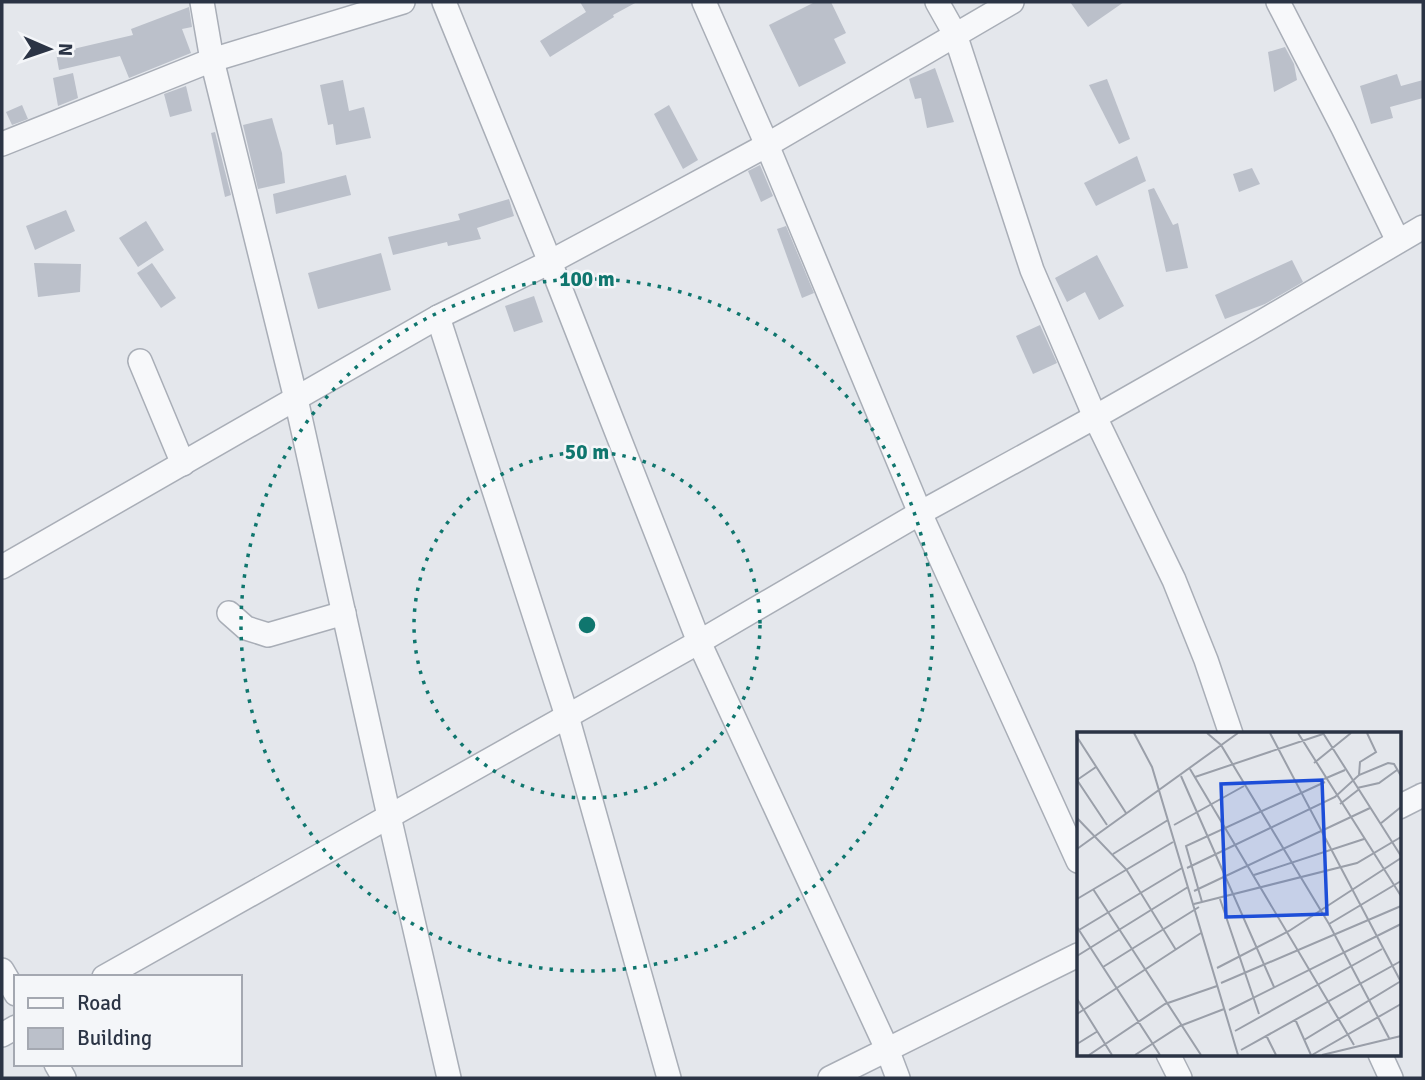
<svg xmlns="http://www.w3.org/2000/svg" width="1425" height="1080" viewBox="0 0 1425 1080" font-family="Signika,sans-serif">
  <style>
    .building { fill: #bbc0ca }
    .lines { fill: none; stroke-linecap: round; stroke-linejoin: round }
    .minor-casing { stroke: #a9aeb7; stroke-width: 26 }
    .minor { stroke: #f7f8fa; stroke-width: 23 }
    .ring { fill: none; stroke: #0f766e; stroke-width: 3.5; stroke-dasharray: 3.5 7 }
    .inset-road { fill: none; stroke: #9a9fa9; stroke-width: 2 }
    .view { fill: #1d4ed8; fill-opacity: 0.15; stroke: #1d4ed8; stroke-width: 3.5 }
    .inset-edge { fill: none; stroke: #2b3445; stroke-width: 3.5 }
    .centre { fill: #0f766e; stroke: #f4f6f9; stroke-width: 3.5 }
    .ring-label { font-size: 21px; text-anchor: middle; font-weight: bold; fill: #0f766e; stroke: #f4f6f9; stroke-width: 5; stroke-linejoin: round; paint-order: stroke }
  </style>
  <rect width="100%" height="100%" fill="#e4e7ec"/>
  <g class="building">
    <polygon points="580,2 637,2 613,15 614,17 550,57 540,41 586,12"/>
    <polygon points="815,2 831,2 846,33 834,39 846,63 799,87 769,25"/>
    <polygon points="1070,2 1124,2 1088,27"/>
    <polygon points="189,7 192,27 182,29 191,53 129,78 120,56 59,70 56,53 133,35 131,29"/>
    <polygon points="1285,47 1294,64 1297,80 1274,92 1268,52"/>
    <polygon points="935,68 954,122 927,128 921,98 915,99 909,79"/>
    <polygon points="73,73 78,98 58,106 53,78"/>
    <polygon points="1397,74 1401,86 1423,80 1423,98 1390,107 1393,118 1371,124 1360,86"/>
    <polygon points="1107,79 1130,139 1119,144 1089,85"/>
    <polygon points="343,80 349,111 364,107 371,138 336,145 333,124 328,125 320,85"/>
    <polygon points="186,86 192,111 170,117 164,94"/>
    <polygon points="22,105 28,119 12,125 6,112"/>
    <polygon points="669,105 698,160 683,169 654,114"/>
    <polygon points="272,118 282,153 285,183 258,189 243,125"/>
    <polygon points="215,132 231,195 225,197 211,133"/>
    <polygon points="1137,156 1146,181 1096,206 1084,183"/>
    <polygon points="760,165 773,196 761,202 748,171"/>
    <polygon points="1252,168 1260,184 1239,192 1233,174"/>
    <polygon points="346,175 351,195 276,214 273,194"/>
    <polygon points="1154,188 1173,225 1178,223 1188,268 1166,272 1148,190"/>
    <polygon points="509,199 514,216 477,228 481,239 448,246 447,242 393,255 388,237 460,220 458,214"/>
    <polygon points="66,210 75,231 35,250 26,226"/>
    <polygon points="146,221 164,250 138,267 119,238"/>
    <polygon points="786,226 814,293 802,298 777,229"/>
    <polygon points="381,253 391,290 318,309 308,273"/>
    <polygon points="1097,255 1124,306 1099,320 1085,292 1067,302 1055,278"/>
    <polygon points="1292,260 1303,282 1265,304 1225,319 1215,295"/>
    <polygon points="34,263 81,264 80,292 38,297"/>
    <polygon points="152,263 176,298 161,308 137,273"/>
    <polygon points="534,296 543,322 514,332 505,306"/>
    <polygon points="1040,325 1057,363 1033,374 1016,336"/>
  </g>
  <g class="lines">
    <defs>
      <g id="minor">
        <polyline points="202,2 212,60 296,399 389,816 449,1078"/>
        <polyline points="444,2 550,262 699,642 887,1049 898,1078"/>
        <polyline points="704,2 767,145 920,513 1078,861"/>
        <polyline points="937,2 955,34 1032,270 1095,417 1174,580 1206,660 1231,734"/>
        <polyline points="1278,2 1343,128 1398,241"/>
        <polyline points="2,144 212,60 403,2"/>
        <polyline points="438,317 567,716 669,1078"/>
        <polyline points="140,361 183,464"/>
        <polyline points="2,567 438,317 550,262 649,209 767,145 1012,2"/>
        <polyline points="229,613 246,628 268,635 344,613"/>
        <polyline points="1399,807 1423,795"/>
        <polyline points="2,970 16,994"/>
        <polyline points="104,977 699,642 920,513 1095,417 1248,330 1423,227"/>
        <polyline points="2,1035 16,1027"/>
        <polyline points="1168,1054 1180,1078"/>
        <polyline points="1380,1054 1391,1078"/>
        <polyline points="56,1064 64,1078"/>
        <polyline points="830,1078 1078,955"/>
      </g>
    </defs>
    <use href="#minor" class="minor-casing"/>
    <use href="#minor" class="minor"/>
  </g>
  <g class="ring">
    <circle cx="587" cy="625" r="173"/>
    <circle cx="587" cy="625" r="346"/>
  </g>
  <g transform="translate(1077 732)">
    <rect width="324" height="324" fill="#e4e7ec"/>
    <path class="inset-road" d="M57 1 75 35 161 323M130 1 144 13 252 192 312 306M193 1 324 250M221 1 324 164M246 1 324 124M0 5 49 81M237 31 274 1M113 37 277 313M282 43 283 30 299 20 290 1M104 44 197 255M118 45 246 2M247 47 268 38M0 48 30 93M0 48 19 35M280 56 302 51 320 38M263 72 281 58M0 86 49 137 99 218M303 92 324 75M97 93 167 54M0 117 161 1M36 122 91 88M110 136 258 65 282 43 311 31 317 32 324 44M177 143 287 107M16 157 124 323M117 159 293 76M0 167 96 110M143 167 182 282M125 170 109 114 248 50M117 172 280 131 324 105M252 192 324 149M0 195 83 323M2 198 105 136M0 224 111 155M26 235 122 175M140 236 212 199 324 126M144 251 324 174M0 267 35 323M152 278 324 192M0 282 124 201M218 287 234 323M158 299 305 217M189 303 199 323M227 308 324 249M0 312 21 299M164 318 324 229M12 323 88 272 140 254M58 323 103 294 147 277M235 323 324 272M245 323 324 304"/>
    <path class="view" d="M245 48 250 182 149 185 144 52Z"/>
    <rect width="324" height="324" class="inset-edge"/>
  </g>
  <circle cx="587" cy="625" r="10" class="centre"/>
  <g class="ring-label">
    <text x="587" y="286">100 m</text>
    <text x="587" y="459">50 m</text>
  </g>
  <rect width="1425" height="1080" fill="none" stroke="#2b3445" stroke-width="7"/>
  <rect x="14" y="975" width="228" height="91" fill="#f4f6f9" stroke="#a4a8b1" stroke-width="2"/>
  <rect x="28" y="998" width="35" height="10" fill="#f7f8fa" stroke="#a4a8b1" stroke-width="2"/>
  <text x="77" y="1010" font-size="21" fill="#2b3445">Road</text>
  <rect x="28" y="1028" width="35" height="21" fill="#bbc0ca" stroke="#a4a8b1" stroke-width="2"/>
  <text x="77" y="1045" font-size="21" fill="#2b3445">Building</text>
  <g transform="translate(49 49) rotate(92)" stroke="#f4f6f9" stroke-width="5" paint-order="stroke">
  <path d="M0-5L12 26L0 18L-12 26Z" fill="#2b3445"/>
  <text y="-10" font-size="19" font-weight="bold" text-anchor="middle" fill="#2b3445">N</text>
  </g>
</svg>
